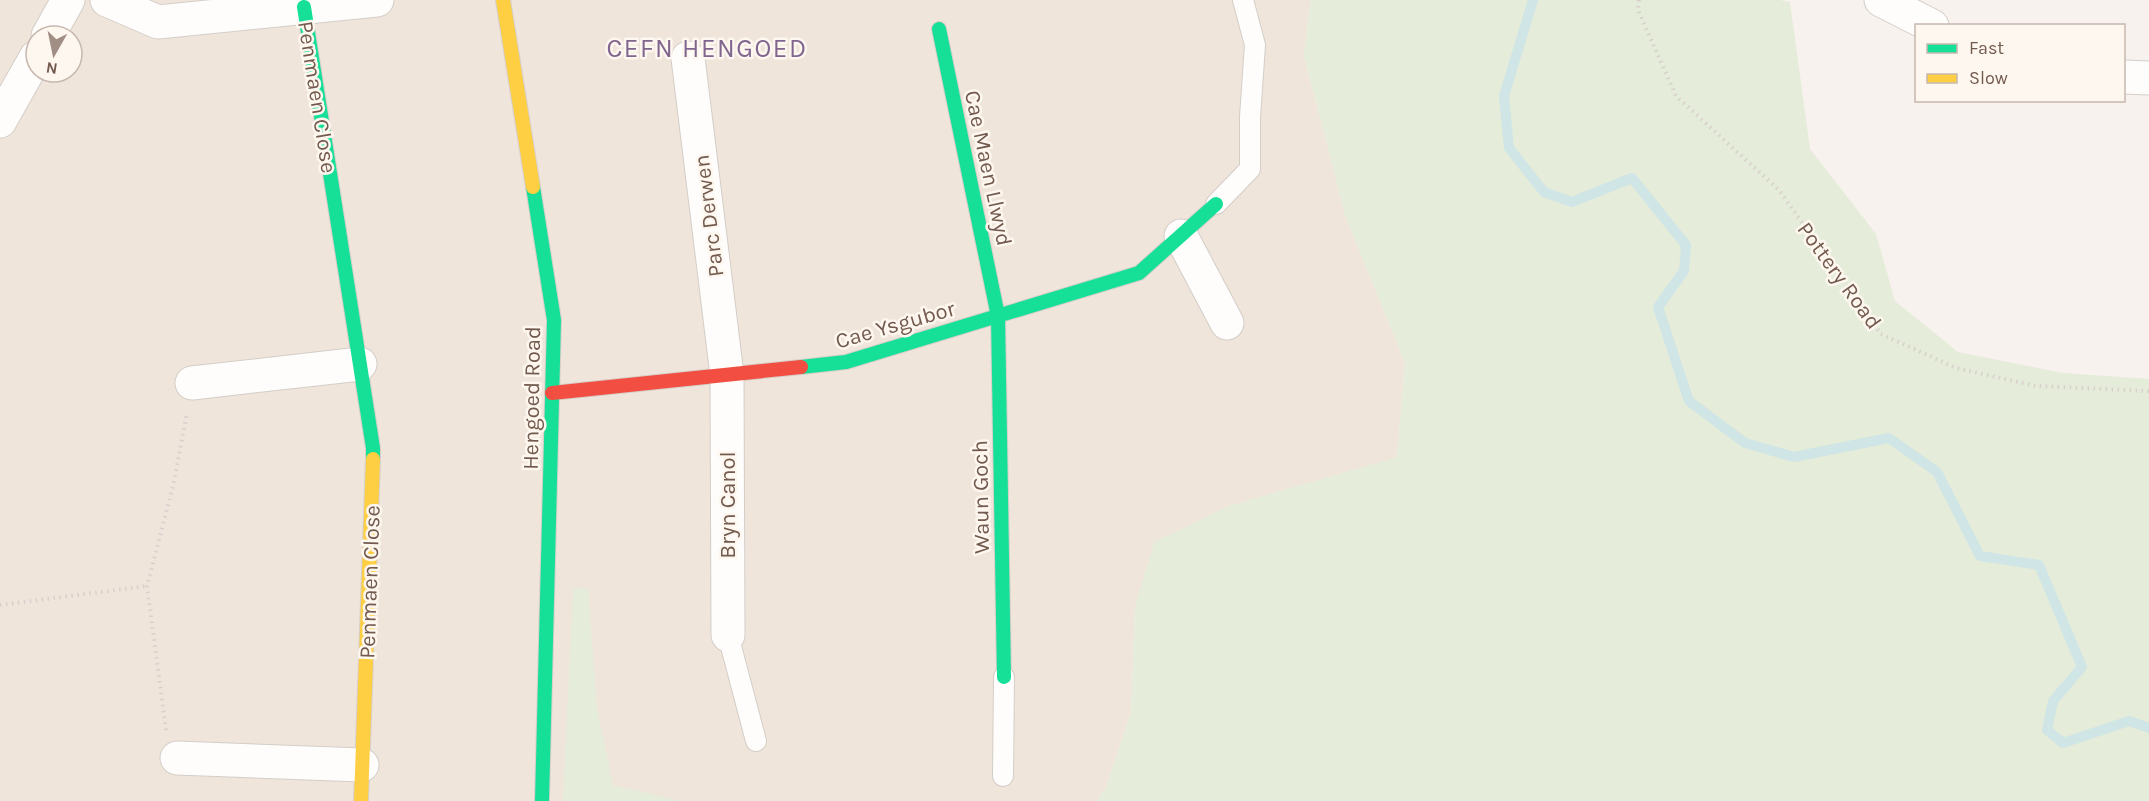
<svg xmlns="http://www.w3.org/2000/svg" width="2149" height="801" viewBox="0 0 2149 801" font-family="Karla,sans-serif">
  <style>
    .residential { fill: #efe5db; fill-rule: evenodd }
    .green { fill: #e5ecd9 }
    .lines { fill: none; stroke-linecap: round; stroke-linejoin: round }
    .stream { stroke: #d0e5e6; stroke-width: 10 }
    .lane-casing { stroke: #d4cec8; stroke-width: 22 }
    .street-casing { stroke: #d4cec8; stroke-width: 35 }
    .fast-casing { stroke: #d6cfca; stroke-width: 16 }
    .slow-casing { stroke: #d6cfca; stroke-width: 16 }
    .jam-casing { stroke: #d6cfca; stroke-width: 16 }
    .path { stroke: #d7d0cc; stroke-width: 4; stroke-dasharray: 1.5 4.5; stroke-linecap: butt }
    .lane { stroke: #fefdfc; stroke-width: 20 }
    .street { stroke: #fefdfc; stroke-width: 33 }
    .fast { stroke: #16e098; stroke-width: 14 }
    .slow { stroke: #ffcf43; stroke-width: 14 }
    .jam { stroke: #f24e42; stroke-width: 14 }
    .labels { text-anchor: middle; stroke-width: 5; stroke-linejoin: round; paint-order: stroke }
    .street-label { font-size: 22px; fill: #735a4e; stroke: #fef7ef }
    .quarter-label { font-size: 26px; letter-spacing: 1.5px; fill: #80668f; stroke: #fef7ef }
  </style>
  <rect width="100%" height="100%" fill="#f7f2ed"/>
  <path class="residential" d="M0 0H1311L1304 55 1345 215 1405 363 1397 458 1229 506 1135 607 1131 713 1106 788 1097 801H0ZM36 36H72V72H36Z"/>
  <g class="green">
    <polygon points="1311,0 1780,0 1790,2 1810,149 1876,234 1895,301 1958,352 2063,373 2149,379 2149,801 1097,801 1106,788 1131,713 1135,607 1154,542 1229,506 1397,457 1405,363 1345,215 1304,55"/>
    <polygon points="573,588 588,589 597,709 613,785 680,801 563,801"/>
  </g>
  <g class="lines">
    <polyline class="stream" points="1533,0 1504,96 1509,148 1544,192 1572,202 1632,178 1686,245 1684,271 1658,307 1689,401 1745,443 1794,457 1889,438 1937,472 1980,556 2039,565 2082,667 2053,701 2047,730 2063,743 2129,721 2149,728"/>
    <defs>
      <g id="lane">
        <polyline points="1216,204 1250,169 1250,117 1255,45 1243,0"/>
        <polyline points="728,635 756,741"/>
        <polyline points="1003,776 1004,677"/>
      </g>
      <g id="street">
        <polyline points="107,0 158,22 377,0"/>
        <polyline points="1881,0 1932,26"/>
        <polyline points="48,36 68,0"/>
        <polyline points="688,58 727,375 728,635"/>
        <polyline points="2124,77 2149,78"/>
        <polyline points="0,121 36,57"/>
        <polyline points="1181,236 1227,323"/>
        <polyline points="192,383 360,364"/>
        <polyline points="177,758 362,765"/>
      </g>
      <g id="fast">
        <polyline points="304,7 373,448 373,459"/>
        <polyline points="939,29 998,316 1004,677"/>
        <polyline points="533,187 554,320 542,801"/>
        <polyline points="801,367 846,362 1139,273 1216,204"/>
      </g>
      <g id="slow">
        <polyline points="503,0 533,187"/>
        <polyline points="361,801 373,459"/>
      </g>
      <polyline id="jam" points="552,393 801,367"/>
    </defs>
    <use href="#lane" class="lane-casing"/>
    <use href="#street" class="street-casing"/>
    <use href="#fast" class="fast-casing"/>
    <use href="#slow" class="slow-casing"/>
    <use href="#jam" class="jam-casing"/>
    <g class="path">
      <polyline points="1639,0 1638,10 1676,96 1779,190 1881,334 1956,368 2036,386 2149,391"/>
      <polyline points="0,605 147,586"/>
      <polyline points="166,730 147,586 173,486 187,413"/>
    </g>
    <use href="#lane" class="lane"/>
    <use href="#street" class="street"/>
    <use href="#fast" class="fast"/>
    <use href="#slow" class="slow"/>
    <use href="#jam" class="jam"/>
  </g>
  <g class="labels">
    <g class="street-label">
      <text transform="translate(318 97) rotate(81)" y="8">Penmaen Close</text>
      <text transform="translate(989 168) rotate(78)" y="8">Cae Maen Llwyd</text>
      <text transform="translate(708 216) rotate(-97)" y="8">Parc Derwen</text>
      <text transform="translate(1840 275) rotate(54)" y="8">Pottery Road</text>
      <text transform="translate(895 324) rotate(-16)" y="8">Cae Ysgubor</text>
      <text transform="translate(531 398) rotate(-89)" y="8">Hengoed Road</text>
      <text transform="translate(980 497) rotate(-91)" y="8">Waun Goch</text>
      <text transform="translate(727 505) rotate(-90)" y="8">Bryn Canol</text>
      <text transform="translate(369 582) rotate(-88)" y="8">Penmaen Close</text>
    </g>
    <g class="quarter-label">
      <text x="707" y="57">CEFN HENGOED</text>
    </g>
  </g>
  <rect x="1915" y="24" width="210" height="78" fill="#fef7ef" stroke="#c6b8af" stroke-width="1.5"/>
  <rect x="1927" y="44" width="30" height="9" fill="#16e098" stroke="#c6b8af" stroke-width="1.5"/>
  <text x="1969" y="54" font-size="18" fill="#735a4e">Fast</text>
  <rect x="1927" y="74" width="30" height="9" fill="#ffcf43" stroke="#c6b8af" stroke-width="1.5"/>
  <text x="1969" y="84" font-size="18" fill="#735a4e">Slow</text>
  <g transform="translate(54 54) rotate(189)"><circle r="28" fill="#fef7ef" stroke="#c6b8af" stroke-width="1.5"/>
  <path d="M0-4.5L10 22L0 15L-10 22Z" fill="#a18f86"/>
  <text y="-9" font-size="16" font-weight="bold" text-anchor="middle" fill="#735a4e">N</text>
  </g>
</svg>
